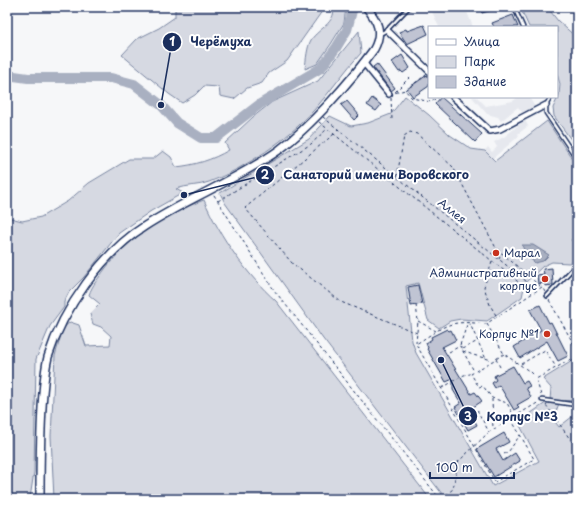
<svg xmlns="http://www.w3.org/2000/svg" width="584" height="506" viewBox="0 0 584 506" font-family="'Playpen Sans',sans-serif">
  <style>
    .built { fill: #e6e8ee }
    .green { fill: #d6d9e2; stroke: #7884a0 }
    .water { fill: #a9b0c1; stroke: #707c99 }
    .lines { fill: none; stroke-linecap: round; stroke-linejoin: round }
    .river { stroke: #a9b0c1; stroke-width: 10 }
    .building { fill: #c0c4d3; stroke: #1b2f5e }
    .service-casing { stroke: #1b2f5e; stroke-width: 5.5 }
    .minor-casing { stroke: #1b2f5e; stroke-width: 8 }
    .secondary-casing { stroke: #1b2f5e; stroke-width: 10 }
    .path { stroke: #1b2f5e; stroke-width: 1; stroke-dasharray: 3 3; stroke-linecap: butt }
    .service { stroke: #fff; stroke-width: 2.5 }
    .minor { stroke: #fff; stroke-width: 5 }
    .secondary { stroke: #fff; stroke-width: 7 }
    .poi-dot { fill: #c8321e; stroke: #fff; stroke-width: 1.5 }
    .labels { text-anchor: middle; stroke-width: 4; stroke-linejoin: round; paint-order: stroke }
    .street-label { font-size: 11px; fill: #1b2f5e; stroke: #fff }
    .poi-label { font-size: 11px; fill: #1b2f5e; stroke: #fff; text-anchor: end }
    .leader { fill: none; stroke: #1b2f5e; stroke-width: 1.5 }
    .callout-dot { fill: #1b2f5e; stroke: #fff; stroke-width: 1.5 }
    .mark-label { font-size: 12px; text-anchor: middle; font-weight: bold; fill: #fff }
    .callout-label { font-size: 12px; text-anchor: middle; font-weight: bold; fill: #1b2f5e; stroke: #fff; stroke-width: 4; stroke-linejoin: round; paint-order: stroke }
  </style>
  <rect width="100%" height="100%" fill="#f6f7f9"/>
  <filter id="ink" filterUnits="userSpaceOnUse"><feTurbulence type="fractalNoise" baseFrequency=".025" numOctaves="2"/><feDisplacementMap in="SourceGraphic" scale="8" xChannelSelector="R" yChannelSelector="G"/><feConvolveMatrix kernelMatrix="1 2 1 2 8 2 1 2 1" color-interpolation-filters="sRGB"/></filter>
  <g filter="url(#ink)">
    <g class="built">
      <polygon points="430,7 465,7 473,27 439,27"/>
      <polygon points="472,97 477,97 486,106 513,101 518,97 529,97 535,107 522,112 518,107 501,121 498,117 487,114"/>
      <polygon points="525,120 528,126 518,134 519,136 492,159 485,150 488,147 492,152 497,147 494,142 504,137"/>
    </g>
    <g class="green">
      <polygon points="175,7 325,7 287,61 269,73 262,83 247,88 234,99 220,96 219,87 204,86 195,95 182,103 169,94 122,55 137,39 159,28 175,17"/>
      <path d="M334 7H346L344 23 331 44 317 64 305 69C306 60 307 47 311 40 319 28 335 24 334 7Z"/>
      <polygon points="520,7 547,7 558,21 577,38 577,148 554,116 553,108 559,95 560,84 557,74 557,27 529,27"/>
      <path d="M359 31 361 53C344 71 331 91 314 110 288 139 246 168 209 182 199 186 187 185 176 189L183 193 151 211 119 233 84 277 69 292 64 302V307L50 326 36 359 34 472 30 498 7 499V217L22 221 41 217 68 201 89 183 129 159H153L163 151 171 157 176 167C195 165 212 160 229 150L225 143 253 117 272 102 318 81Z"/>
      <polygon points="405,96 429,115 450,135 471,149 485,151 495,161 547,121 577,166 577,234 571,240 577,246 577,258 569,263 552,262 543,266 525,283 522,297 487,321 461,319 450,321 439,328 428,320 418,283 406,286 412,341 416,353 493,486 539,461 518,422 550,400 551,388 543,379 577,358 577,400 560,401 553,419 559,427 577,413 577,499 446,499 323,339 225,203 220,193 309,139 330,116 351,126 368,123 391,114"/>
      <path d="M204 200C220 237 246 274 276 301L430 499H54L51 436 55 356 63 328 70 322 79 325 86 346 110 345 111 336 101 327 93 324 90 314 100 304 89 295C92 285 99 278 105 269 131 236 165 214 204 200Z"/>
    </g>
    <polygon class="water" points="522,245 533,245 549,255 543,261 535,263 526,255"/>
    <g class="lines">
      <polyline class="river" points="7,75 28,78 111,78 134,84 161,105 177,123 201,138 216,138 260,104 321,68 336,48 347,30 353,7"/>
    </g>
    <g class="building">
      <polygon points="480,7 498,7 498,8 482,13"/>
      <polygon points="513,15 518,27 494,27 492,23"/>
      <polygon points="424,25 428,34 407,44 399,32 406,29 407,31"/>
      <polygon points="402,55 410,68 403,73 401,71 399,72 392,62"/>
      <polygon points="377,64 395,88 391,91 373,67"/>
      <polygon points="427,75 429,78 429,86 413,97 407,89"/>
      <polygon points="441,97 482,134 475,142 435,104"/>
      <polygon points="372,98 381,105 376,111 367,105"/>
      <polygon points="347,101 359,115 354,120 341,105"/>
      <polygon points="552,268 553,285 545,286 545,283 538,284 537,275 544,274 543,269"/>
      <polygon points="418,285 422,304 411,306 408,287"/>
      <polygon points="540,305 549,323 551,322 568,356 558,361 547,341 520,358 514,347 541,330 530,310"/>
      <polygon points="447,329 449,331 451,330 456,340 442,347 471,394 475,392 482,401 469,410 477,425 468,430 455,407 461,403 453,390 453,379 446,382 427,349 428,348 426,343 432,339 431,337"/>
      <polygon points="513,366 523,383 527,381 530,386 526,388 531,397 517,405 519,407 514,410 499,385 495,388 492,383 496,380 494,376"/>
      <polygon points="504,433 509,442 496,449 503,461 515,453 520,461 494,477 477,449"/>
    </g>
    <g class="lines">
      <defs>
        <g id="service">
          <polyline points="514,7 523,27"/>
          <polyline points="380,34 387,30 409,7"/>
          <polyline points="551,97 546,105 546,113 577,159"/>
          <polyline points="547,296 577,264"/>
          <polyline points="542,400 577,405"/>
        </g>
        <g id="minor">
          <polyline points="387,30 429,71"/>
          <polyline points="363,62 389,94"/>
          <polyline points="453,97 490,131 500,129 546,105"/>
        </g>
        <path id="secondary" d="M40 499C40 464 40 429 43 393 44 382 45 369 48 357 63 309 102 253 145 226 188 198 237 180 279 150 311 126 350 82 374 49 383 32 378 21 366 7"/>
      </defs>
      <use href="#service" class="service-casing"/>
      <use href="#minor" class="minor-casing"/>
      <use href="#secondary" class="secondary-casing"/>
      <g class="path">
        <polyline points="410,77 394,93 405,90 412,98 431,102 438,97"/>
        <polyline points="405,90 426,75"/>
        <polyline points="391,98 392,120"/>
        <polyline points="323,117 537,290"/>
        <polyline points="319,122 532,293"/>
        <polyline points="334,134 245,208 292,263 341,302 417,333"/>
        <polyline points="397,177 404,136 410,132 417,134 453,167 496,248 541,287"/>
        <polyline points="214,195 274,290 440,499"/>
        <polyline points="218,201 311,144 327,129"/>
        <polyline points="493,254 496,248"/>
        <polyline points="499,259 502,253"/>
        <polyline points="492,262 484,287 490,305 497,317"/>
        <polyline points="549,300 577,350"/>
        <polyline points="416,305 418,321 416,343"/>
        <polyline points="418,321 436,331"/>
        <polyline points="469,322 486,359"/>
        <polyline points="487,324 504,354 529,371 536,378"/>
        <polyline points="460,345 468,322"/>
        <polyline points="462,349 492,334"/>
        <polyline points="463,351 473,355 492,360"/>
        <polyline points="449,352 460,346 474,371"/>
        <polyline points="504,354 471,374 479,387 483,386 492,398 507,403 514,416"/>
        <polyline points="496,359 501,369"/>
        <polyline points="521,364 545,350 556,367"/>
        <polyline points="442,388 464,375 470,374"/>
        <polyline points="541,395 536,379 577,356"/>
        <polyline points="492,399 493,430"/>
        <polyline points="546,405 577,449"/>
        <polyline points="477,410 489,432 539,402"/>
        <path d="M511 419 534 459 495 482 416 344C448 324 448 320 486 324L542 287 545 292"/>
        <polyline points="504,454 509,451 520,435"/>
        <polyline points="441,499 453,489 458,462 489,432"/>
      </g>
      <use href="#service" class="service"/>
      <use href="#minor" class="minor"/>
      <use href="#secondary" class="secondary"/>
    </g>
  </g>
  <g class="poi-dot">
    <circle cx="496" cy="253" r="4"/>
    <circle cx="545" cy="279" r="4"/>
    <circle cx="547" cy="334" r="4"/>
  </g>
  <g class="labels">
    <g class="street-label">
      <text transform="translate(452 211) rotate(39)" y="4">Аллея</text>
    </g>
    <g class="poi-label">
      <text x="504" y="257" text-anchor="start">Марал</text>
      <text x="537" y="277">Административный<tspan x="537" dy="13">корпус</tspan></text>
      <text x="539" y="338">Корпус №1</text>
    </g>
  </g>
  <path class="leader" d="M161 105L172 42M184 195L265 175M441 360L468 416"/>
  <g class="callout-dot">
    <circle cx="161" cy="105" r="4"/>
    <circle cx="184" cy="195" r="4"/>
    <circle cx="441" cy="360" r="4"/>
    <circle cx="172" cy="42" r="10"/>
    <circle cx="265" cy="175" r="10"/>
    <circle cx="468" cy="416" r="10"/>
  </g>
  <g class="mark-label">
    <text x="172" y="46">1</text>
    <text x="265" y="179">2</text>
    <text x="468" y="421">3</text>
  </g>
  <g class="callout-label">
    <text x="221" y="46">Черёмуха</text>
    <text x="376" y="179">Санаторий имени Воровского</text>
    <text x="522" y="421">Корпус №3</text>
  </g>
  <rect width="584" height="506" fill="none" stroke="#fff" stroke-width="24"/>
  <rect x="12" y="12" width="560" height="482" fill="none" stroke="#1b2f5e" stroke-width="1.5" filter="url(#ink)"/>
  <rect x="428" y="26" width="130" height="72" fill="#ffffff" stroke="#a4acbf"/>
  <rect x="436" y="39" width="20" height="6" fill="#ffffff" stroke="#a4acbf"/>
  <text x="464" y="46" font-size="12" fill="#1b2f5e">Улица</text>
  <rect x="436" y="56" width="20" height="12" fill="#d6d9e2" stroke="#a4acbf"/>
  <text x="464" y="66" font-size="12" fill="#1b2f5e">Парк</text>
  <rect x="436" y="76" width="20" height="12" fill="#c0c4d3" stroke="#a4acbf"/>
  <text x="464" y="86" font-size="12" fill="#1b2f5e">Здание</text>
  <path d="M430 472v6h84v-6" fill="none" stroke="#1b2f5e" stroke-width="2"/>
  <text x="436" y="472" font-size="12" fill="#1b2f5e" stroke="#ffffff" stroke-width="3" paint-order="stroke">100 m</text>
</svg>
